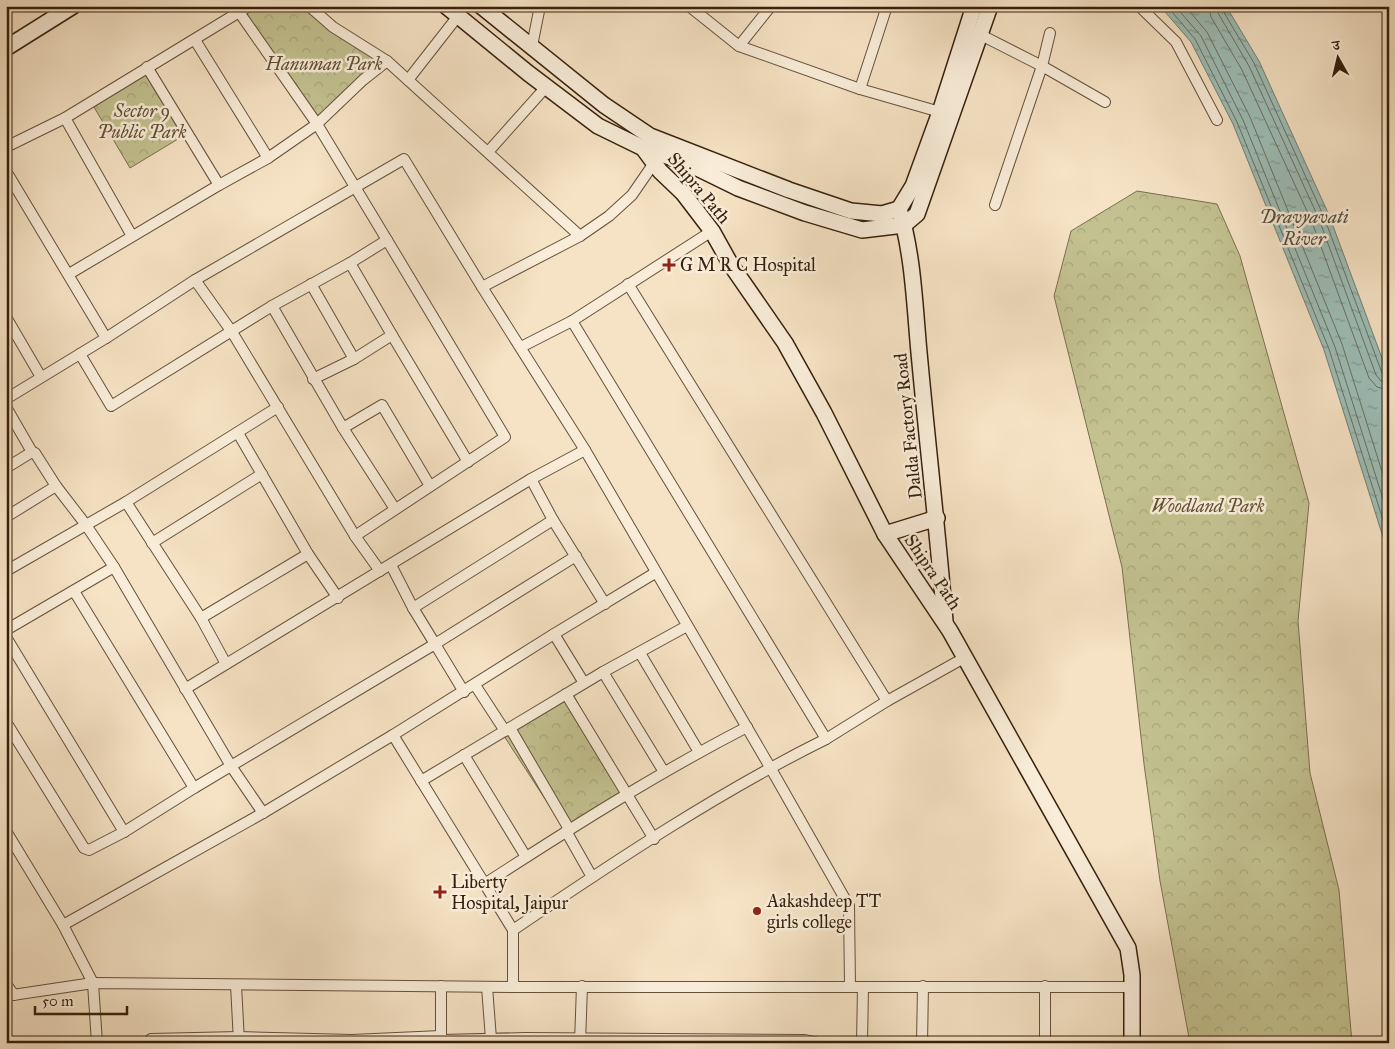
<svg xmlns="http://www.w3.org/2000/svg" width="1395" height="1049" viewBox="0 0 1395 1049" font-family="'IM FELL Great Primer','Noto Serif Devanagari',serif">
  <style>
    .forest { fill: url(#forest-crowns); stroke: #7c704e }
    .water { fill: url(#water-ripples); stroke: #747f73 }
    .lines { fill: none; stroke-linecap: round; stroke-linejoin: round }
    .shore { stroke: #6a6f62; stroke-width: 1 }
    .street-casing { stroke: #66513a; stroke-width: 12 }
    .secondary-casing { stroke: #36200c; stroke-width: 18 }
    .street { stroke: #f9edd9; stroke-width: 10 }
    .secondary { stroke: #f9edd9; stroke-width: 15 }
    .poi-dot { fill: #8f2418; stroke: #f9edd9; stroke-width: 2 }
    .labels { text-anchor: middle; stroke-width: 5; stroke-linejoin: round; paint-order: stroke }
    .park-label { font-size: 18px; font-style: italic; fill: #605034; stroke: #f9edd9 }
    .street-label { font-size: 18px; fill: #36200c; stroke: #f9edd9 }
    .poi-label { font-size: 18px; fill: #36200c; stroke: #f9edd9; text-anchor: start }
    .water-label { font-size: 19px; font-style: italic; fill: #554f3f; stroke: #f9edd9 }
  </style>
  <defs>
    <pattern id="forest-crowns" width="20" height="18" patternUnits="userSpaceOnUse" patternTransform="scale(1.25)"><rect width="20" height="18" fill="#c3c190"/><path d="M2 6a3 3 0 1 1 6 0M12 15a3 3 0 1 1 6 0" fill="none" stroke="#a8a67b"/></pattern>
    <pattern id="water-ripples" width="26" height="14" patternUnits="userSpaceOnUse" patternTransform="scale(1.25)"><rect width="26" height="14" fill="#9dbeb7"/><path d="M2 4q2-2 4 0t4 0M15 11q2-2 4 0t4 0" fill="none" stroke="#819a93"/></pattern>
  </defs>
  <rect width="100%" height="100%" fill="#f6e3c5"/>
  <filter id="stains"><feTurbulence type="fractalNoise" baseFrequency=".004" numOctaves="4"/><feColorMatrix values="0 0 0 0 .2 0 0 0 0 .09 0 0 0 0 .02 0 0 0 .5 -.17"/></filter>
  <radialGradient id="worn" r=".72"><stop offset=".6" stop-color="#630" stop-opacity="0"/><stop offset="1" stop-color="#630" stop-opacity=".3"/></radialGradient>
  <g class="forest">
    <polygon points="249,6 313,6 387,61 317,124 239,12"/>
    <polygon points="147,67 188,133 130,168 91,102"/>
    <polygon points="1137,191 1217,204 1240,256 1309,503 1298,621 1310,773 1339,890 1352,1043 1190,1043 1160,881 1144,764 1122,567 1054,296 1071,231"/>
    <polygon points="571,691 629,793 566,831 502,733"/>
  </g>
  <polygon class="water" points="1160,6 1226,6 1259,61 1329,215 1389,377 1389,556 1324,350 1233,124 1191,42"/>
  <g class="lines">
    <g class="shore">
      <polyline points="1167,6 1195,39 1237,122 1329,349 1389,539"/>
      <polyline points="1175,6 1201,36 1243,120 1335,347 1389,518"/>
      <polyline points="1185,6 1207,32 1250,117 1342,344 1389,494"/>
      <polyline points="1209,6 1211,17 1242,70 1312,222 1369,378 1377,387 1389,390"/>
      <polyline points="1216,6 1218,13 1249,66 1319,219 1376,375 1381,381 1389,383"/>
      <polyline points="1223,6 1223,11 1254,63 1324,217 1382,373 1385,376 1389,376"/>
    </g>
    <defs>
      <g id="street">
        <polyline points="309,6 333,27 387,61 580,236"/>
        <polyline points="689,6 739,46 860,89 940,112"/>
        <polyline points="1139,6 1176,42 1217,120"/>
        <polyline points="981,35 1042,66 1105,102"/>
        <polyline points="195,40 268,158"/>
        <polyline points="532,46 540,6"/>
        <polyline points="739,46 771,6"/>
        <polyline points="387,61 363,80 317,124 387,240"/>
        <polyline points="147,67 219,185"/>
        <polyline points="408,80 458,16"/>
        <polyline points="860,89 887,6"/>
        <polyline points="65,118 132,236"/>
        <polyline points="6,147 65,118 249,6"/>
        <polyline points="488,152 546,87"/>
        <polyline points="6,171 106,338 195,280 404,159 482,287 585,450 770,767 849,906 850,987"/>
        <polyline points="995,205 1042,66 1050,33"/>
        <polyline points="69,274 219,185 268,158 317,124 239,12"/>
        <polyline points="195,280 232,332 355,536 380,571"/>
        <polyline points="311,284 354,359"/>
        <polyline points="628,284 887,701"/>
        <polyline points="482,287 580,236 609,216 632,195 654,163"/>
        <polyline points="272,306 343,428 395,509"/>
        <polyline points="6,317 41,377"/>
        <polyline points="572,321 826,739 887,701 964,658"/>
        <polyline points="392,335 468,462"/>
        <polyline points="521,347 572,321 712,231"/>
        <polyline points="80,354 111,406 272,306 350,263 387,240 505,437 355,536"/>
        <polyline points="313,379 354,359 392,335 350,263"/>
        <polyline points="6,399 106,338"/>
        <polyline points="6,407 32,452"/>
        <polyline points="343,428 382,405 430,486"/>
        <polyline points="238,433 308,554 338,598"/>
        <polyline points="6,468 32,452 35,453 56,486 86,525 114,567 231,766 263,813"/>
        <polyline points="531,479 553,520 605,604"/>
        <polyline points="126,502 201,618 226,664"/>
        <polyline points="6,517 56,486"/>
        <polyline points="152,543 262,474"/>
        <polyline points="391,565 413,608 435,644 576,556"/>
        <polyline points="6,571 126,502 278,407"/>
        <polyline points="74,591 194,788"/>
        <polyline points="413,608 553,520"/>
        <polyline points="201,618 308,554"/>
        <polyline points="6,630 114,567"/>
        <polyline points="554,634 584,683"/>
        <polyline points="6,637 124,832"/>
        <polyline points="640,653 699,752"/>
        <polyline points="603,672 664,772"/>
        <polyline points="475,685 505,731"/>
        <polyline points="185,689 531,479 585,450"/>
        <polyline points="566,694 654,839"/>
        <polyline points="6,722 84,848 89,850 124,832 194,788 435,644 464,692"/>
        <polyline points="510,728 569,829"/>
        <polyline points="393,735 554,634 655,573"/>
        <polyline points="464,755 526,857"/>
        <polyline points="421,781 603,672 687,626"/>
        <polyline points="6,831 63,925"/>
        <polyline points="566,831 592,877"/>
        <path d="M486 883C571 828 656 774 747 727"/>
        <path d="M513 930C614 862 717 793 826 739"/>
        <polyline points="6,984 14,995"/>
        <polyline points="236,985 239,1042"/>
        <polyline points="441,986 441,1042"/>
        <polyline points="1045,986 1045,1043"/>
        <polyline points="487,987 491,1039"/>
        <polyline points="6,996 93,983 513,987 1131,987"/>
        <polyline points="441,1040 526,1038 805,1040 819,1043"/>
        <polyline points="97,1043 93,983 63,925 263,813 393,735 513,930 513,987"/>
        <polyline points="151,1043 151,1039 239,1037 352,1040 441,1036"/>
        <polyline points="580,1043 582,986"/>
        <polyline points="862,1043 863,987"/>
        <polyline points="922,1043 923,986"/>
      </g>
      <g id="secondary">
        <polyline points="446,6 528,73 598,126 643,148 660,171 683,193 712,231 731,265 785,343 824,413 885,534 950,631 1128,948 1132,975 1132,1043"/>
        <polyline points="481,6 604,105 650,136 789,190 851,211 882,214 899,209"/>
        <polyline points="6,48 73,6"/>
        <polyline points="643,148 687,163 738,188 805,213 862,230 904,225"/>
        <polyline points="904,225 917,214 990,6"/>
        <polyline points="885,534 937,518"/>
        <path d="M945 621C938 535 928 449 920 363 915 315 914 255 899 209L913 186 940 112 974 6"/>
      </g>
    </defs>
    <use href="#street" class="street-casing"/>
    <use href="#secondary" class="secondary-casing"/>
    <use href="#street" class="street"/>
    <use href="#secondary" class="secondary"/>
  </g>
  <g class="poi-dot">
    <path d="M666.5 257.5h5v5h5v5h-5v5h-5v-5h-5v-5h5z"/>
    <path d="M437.5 884.5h5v5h5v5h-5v5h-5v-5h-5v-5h5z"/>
    <circle cx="757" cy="911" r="5"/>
  </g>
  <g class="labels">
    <g class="park-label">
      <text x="324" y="70">Hanuman Park</text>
      <text x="142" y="117">Sector 9<tspan x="142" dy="21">Public Park</tspan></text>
      <text x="1208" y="512">Woodland Park</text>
    </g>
    <g class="street-label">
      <text transform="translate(699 188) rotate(50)" y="6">Shipra Path</text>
      <text transform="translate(908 426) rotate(-96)" y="6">Dalda Factory Road</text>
      <text transform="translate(933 572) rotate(56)" y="6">Shipra Path</text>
    </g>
    <g class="poi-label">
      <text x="680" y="271">G M R C Hospital</text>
      <text x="451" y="888">Liberty<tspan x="451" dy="21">Hospital, Jaipur</tspan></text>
      <text x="767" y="907">Aakashdeep TT<tspan x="767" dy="21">girls college</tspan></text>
    </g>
    <g class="water-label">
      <text x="1304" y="223">Dravyavati<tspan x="1304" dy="22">River</tspan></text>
    </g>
  </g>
  <rect width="1395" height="1049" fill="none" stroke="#f6e3c5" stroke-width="25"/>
  <rect x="8" y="8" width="1380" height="1034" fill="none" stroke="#36200c" stroke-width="2.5"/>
  <rect x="12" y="12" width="1370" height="1024" fill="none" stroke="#36200c"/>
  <g transform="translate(1338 58) rotate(352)" stroke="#f9edd9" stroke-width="4" paint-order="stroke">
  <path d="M0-4L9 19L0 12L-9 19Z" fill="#36200c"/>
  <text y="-8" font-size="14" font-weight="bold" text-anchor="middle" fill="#36200c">उ</text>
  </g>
  <path d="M35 1006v8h92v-8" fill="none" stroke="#36200c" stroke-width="2.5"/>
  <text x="42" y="1006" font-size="15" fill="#36200c" stroke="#f9edd9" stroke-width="4" paint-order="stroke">50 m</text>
  <rect width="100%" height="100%" filter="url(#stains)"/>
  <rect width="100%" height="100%" fill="url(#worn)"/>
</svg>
